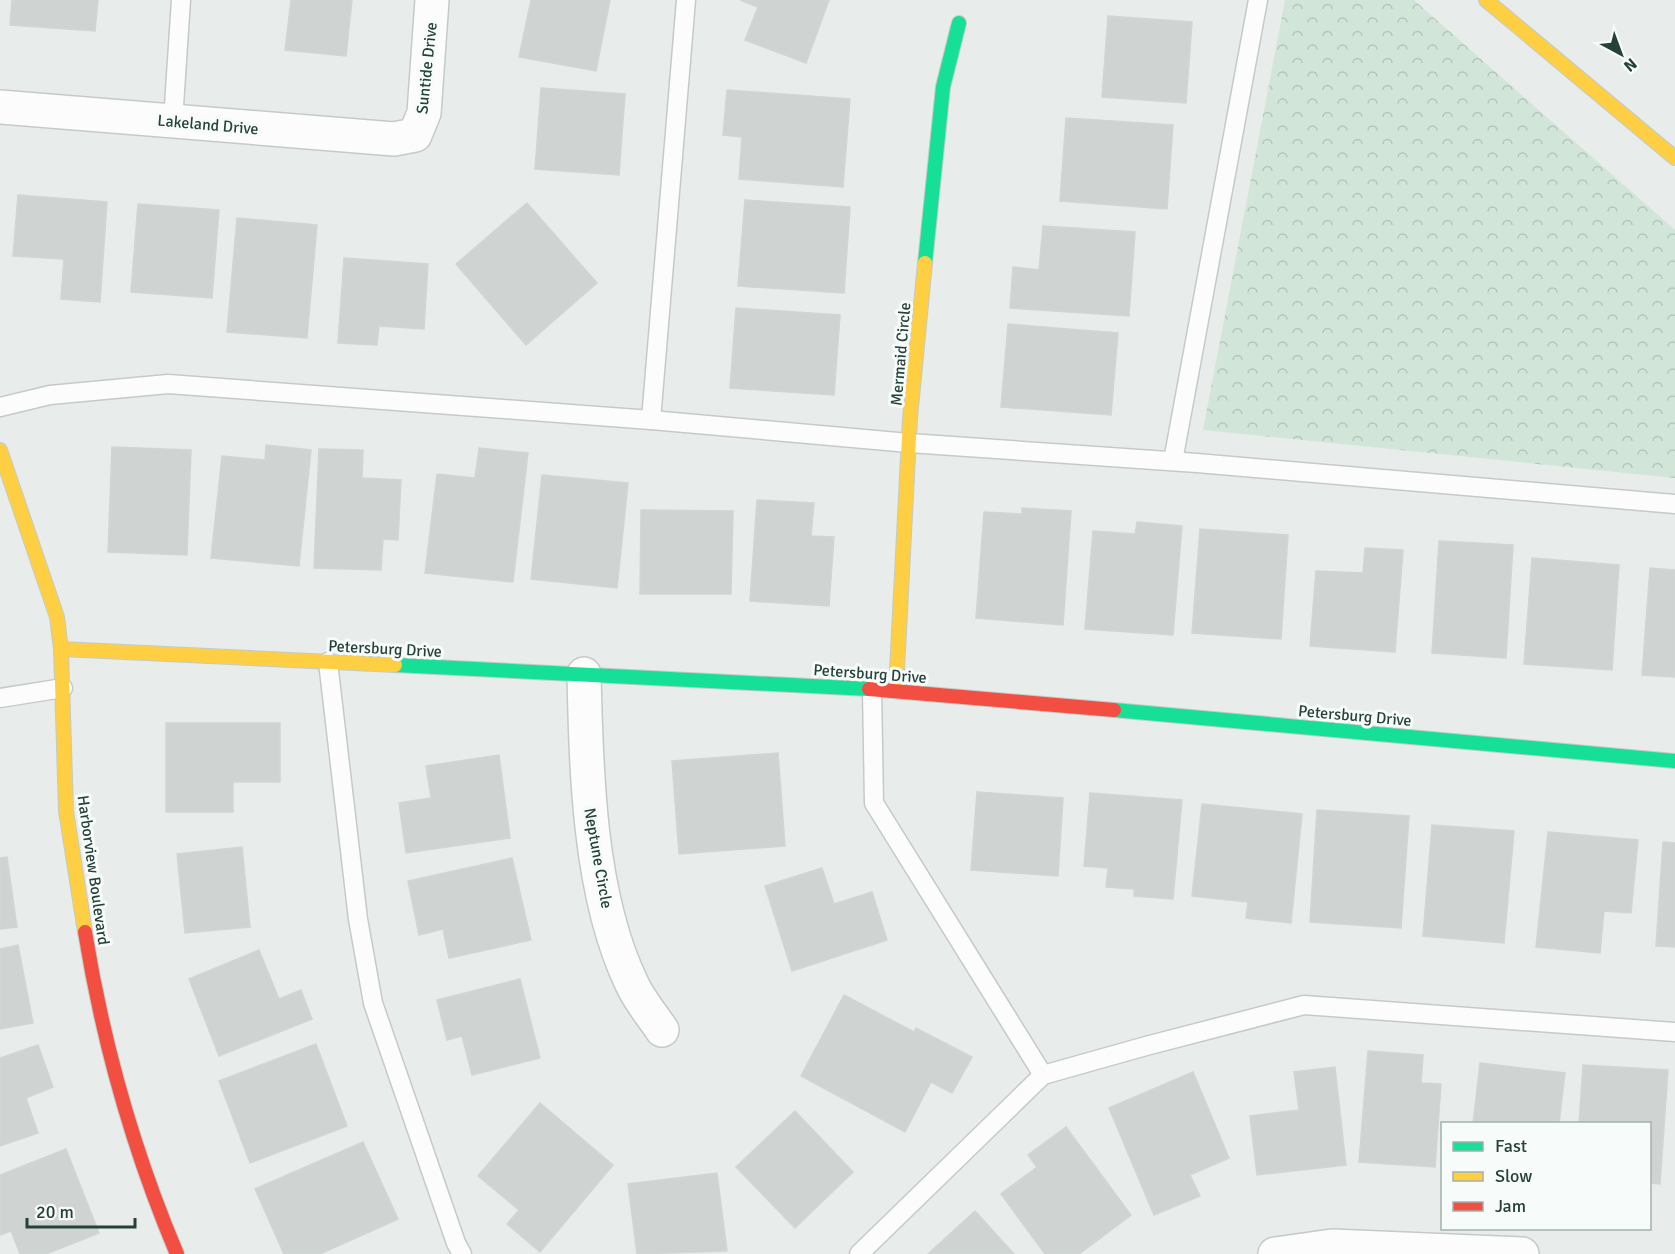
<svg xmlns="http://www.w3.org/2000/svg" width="1675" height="1254" viewBox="0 0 1675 1254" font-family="Signika,sans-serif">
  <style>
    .forest { fill: url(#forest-crowns) }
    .building { fill: #cfd4d2; stroke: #d1d6d4; stroke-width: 1.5 }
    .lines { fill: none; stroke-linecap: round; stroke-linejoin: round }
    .lane-casing { stroke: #c5cac8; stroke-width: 21 }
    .street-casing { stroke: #c5cac8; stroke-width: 36 }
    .fast-casing { stroke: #c3cbc8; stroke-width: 16 }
    .slow-casing { stroke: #c3cbc8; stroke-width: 16 }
    .jam-casing { stroke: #c3cbc8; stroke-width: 16 }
    .lane { stroke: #fcfcfc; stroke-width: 18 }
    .street { stroke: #fcfcfc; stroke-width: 33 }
    .fast { stroke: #16e098; stroke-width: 14 }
    .slow { stroke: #ffcf43; stroke-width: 14 }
    .jam { stroke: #f24e42; stroke-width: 14 }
    .labels { text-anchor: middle; stroke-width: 6; stroke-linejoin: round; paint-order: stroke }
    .street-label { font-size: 16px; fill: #24423a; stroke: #f7fbf9 }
  </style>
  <defs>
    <pattern id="forest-crowns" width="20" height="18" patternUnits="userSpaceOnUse" patternTransform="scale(1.5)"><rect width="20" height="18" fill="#d1e6d8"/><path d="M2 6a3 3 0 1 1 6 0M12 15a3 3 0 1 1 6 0" fill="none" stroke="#b3c6ba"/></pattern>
  </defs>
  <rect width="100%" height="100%" fill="#e8edeb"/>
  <polygon class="forest" points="1285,0 1414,0 1675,230 1675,478 1203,430"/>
  <g class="building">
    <polygon points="12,0 98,0 95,31 10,25"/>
    <polygon points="291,0 352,0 346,56 285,50"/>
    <polygon points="531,0 610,0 596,71 519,57"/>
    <polygon points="740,0 829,0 806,63 745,40 758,7"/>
    <polygon points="1108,16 1192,22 1186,103 1102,97"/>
    <polygon points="541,88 625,94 619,175 535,169"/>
    <polygon points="727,90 850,99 843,187 739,179 742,137 723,135"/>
    <polygon points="1066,118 1173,125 1167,209 1060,201"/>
    <polygon points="18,195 107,202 100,302 61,299 64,259 13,256"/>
    <polygon points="745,200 850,207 844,293 738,286"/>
    <polygon points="527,203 597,283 526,345 456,264"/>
    <polygon points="138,204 219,210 212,298 131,292"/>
    <polygon points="237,218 317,225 307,338 227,332"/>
    <polygon points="1043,226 1135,232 1129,316 1010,308 1013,267 1039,270"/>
    <polygon points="344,258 428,264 424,329 379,326 377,345 338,343"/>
    <polygon points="736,308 840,315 834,395 730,388"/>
    <polygon points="1008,324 1118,333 1111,415 1001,407"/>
    <polygon points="266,445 311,450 299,566 211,558 222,456 265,460"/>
    <polygon points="112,447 191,450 187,555 108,552"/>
    <polygon points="479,448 528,453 513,582 425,573 437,474 475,478"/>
    <polygon points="319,449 363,450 362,478 401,480 398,540 383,539 381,570 314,568"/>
    <polygon points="542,475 628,483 617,588 531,579"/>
    <polygon points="757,500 814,503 811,536 834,537 829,606 750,601"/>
    <polygon points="1022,508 1071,511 1063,625 976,618 984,512 1022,514"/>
    <polygon points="641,510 733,511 731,594 640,594"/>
    <polygon points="1137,522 1182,526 1173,635 1085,629 1093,531 1135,534"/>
    <polygon points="1200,529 1288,535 1281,639 1192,633"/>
    <polygon points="1439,541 1513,545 1506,658 1432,653"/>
    <polygon points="1365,548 1403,550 1395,652 1310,646 1316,571 1363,573"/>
    <polygon points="1532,558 1619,565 1612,670 1524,664"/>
    <polygon points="1650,568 1675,570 1675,677 1642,675"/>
    <polygon points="166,723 280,723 280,782 233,782 233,812 166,812"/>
    <polygon points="778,753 785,846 679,854 672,761"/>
    <polygon points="499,755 510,838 406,853 399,803 431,798 426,766"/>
    <polygon points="977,792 1063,798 1058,876 971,870"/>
    <polygon points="1090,793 1182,800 1173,899 1134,896 1134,889 1106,887 1108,868 1084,866"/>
    <polygon points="1202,804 1302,814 1291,923 1246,918 1248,902 1192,896"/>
    <polygon points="1317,810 1409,816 1401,928 1310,922"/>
    <polygon points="1432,825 1514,831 1504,943 1423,936"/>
    <polygon points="1548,832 1638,840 1631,913 1604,911 1600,953 1536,947"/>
    <polygon points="1663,842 1675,843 1675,947 1656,946"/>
    <polygon points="242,847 250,927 185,933 177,854"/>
    <polygon points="7,857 17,927 0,929 0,858"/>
    <polygon points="512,858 531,940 449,958 443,929 419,935 408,881"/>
    <polygon points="822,868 834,904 872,892 887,940 792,971 765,886"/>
    <polygon points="18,945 33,1023 0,1029 0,949"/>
    <polygon points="259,950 279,999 301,990 312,1019 219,1056 189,979"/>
    <polygon points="520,979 540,1058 472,1075 462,1036 447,1040 437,1000"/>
    <polygon points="844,995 914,1032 916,1028 972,1057 952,1093 931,1082 905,1132 801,1076"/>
    <polygon points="316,1044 347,1126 250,1163 219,1081"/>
    <polygon points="38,1045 53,1087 26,1098 38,1133 0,1146 0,1058"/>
    <polygon points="1368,1051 1423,1055 1421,1083 1441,1084 1435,1167 1359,1162"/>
    <polygon points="1480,1063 1565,1073 1559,1124 1473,1124"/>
    <polygon points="1583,1065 1668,1070 1660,1184 1650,1183 1650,1124 1579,1124"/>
    <polygon points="1335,1067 1346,1165 1257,1175 1250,1116 1299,1110 1294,1072"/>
    <polygon points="1193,1072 1229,1158 1190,1175 1200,1196 1154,1215 1109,1108"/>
    <polygon points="540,1103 613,1165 540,1252 507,1224 519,1210 478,1176"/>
    <polygon points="795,1111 853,1172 795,1228 736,1167"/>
    <polygon points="1066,1127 1131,1215 1079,1254 1045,1254 1001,1194 1037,1167 1028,1155"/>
    <polygon points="363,1142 398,1219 320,1254 284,1254 255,1189"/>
    <polygon points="66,1149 99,1233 46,1254 20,1254 11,1231 0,1235 0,1175"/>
    <polygon points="717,1173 727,1251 637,1254 628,1184"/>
    <polygon points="975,1211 1014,1254 928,1254"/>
  </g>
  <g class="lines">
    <defs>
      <g id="lane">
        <polyline points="173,121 181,0"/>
        <polyline points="0,407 50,395 168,384 651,420 909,443 1197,463 1675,504"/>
        <polyline points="651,420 686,0"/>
        <polyline points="1173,461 1258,0"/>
        <polyline points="328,662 358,919 373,1003 456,1243 462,1254"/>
        <polyline points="872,689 874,803 1043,1075"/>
        <polyline points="0,698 63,688"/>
        <polyline points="859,1254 1043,1075 1146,1046 1304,1005 1675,1032"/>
      </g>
      <g id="street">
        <polyline points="0,107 394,139 415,135 424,113 432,0"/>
        <path d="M584 674C586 770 589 896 632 984 639 1000 652 1015 662 1030"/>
        <polyline points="1275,1254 1332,1246 1522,1254"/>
      </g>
      <g id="fast">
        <polyline points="925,263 943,87 959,23"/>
        <polyline points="395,665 869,689"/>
        <polyline points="1114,710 1675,761"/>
      </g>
      <g id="slow">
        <polyline points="1486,0 1675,158"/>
        <polyline points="0,450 57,617 61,649 66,811 85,932"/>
        <polyline points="61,649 395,665"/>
        <polyline points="896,690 910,418 925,263"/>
      </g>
      <g id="jam">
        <polyline points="869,689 1114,710"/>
        <path d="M85 932C103 1043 133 1150 177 1254"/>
      </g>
    </defs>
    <use href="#lane" class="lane-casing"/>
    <use href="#street" class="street-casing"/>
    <use href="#fast" class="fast-casing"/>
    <use href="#slow" class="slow-casing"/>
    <use href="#jam" class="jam-casing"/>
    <use href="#lane" class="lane"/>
    <use href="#street" class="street"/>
    <use href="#fast" class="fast"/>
    <use href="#slow" class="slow"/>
    <use href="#jam" class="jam"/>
  </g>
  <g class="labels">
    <g class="street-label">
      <text transform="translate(426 68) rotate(-84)" y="6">Suntide Drive</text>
      <text transform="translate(208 124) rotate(5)" y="6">Lakeland Drive</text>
      <text transform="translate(900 354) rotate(-85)" y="6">Mermaid Circle</text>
      <text transform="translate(385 648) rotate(3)" y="6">Petersburg Drive</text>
      <text transform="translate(870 673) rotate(4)" y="6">Petersburg Drive</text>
      <text transform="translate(1355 715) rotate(5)" y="6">Petersburg Drive</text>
      <text transform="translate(599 858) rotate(80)" y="6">Neptune Circle</text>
      <text transform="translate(94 870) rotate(82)" y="6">Harborview Boulevard</text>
    </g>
  </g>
  <rect x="1441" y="1122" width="210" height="108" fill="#f7fbf9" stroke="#a3b1ad" stroke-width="1.5"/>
  <rect x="1453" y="1142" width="30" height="9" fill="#16e098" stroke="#a3b1ad" stroke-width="1.5"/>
  <text x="1495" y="1152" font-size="18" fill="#24423a">Fast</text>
  <rect x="1453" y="1172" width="30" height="9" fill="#ffcf43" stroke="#a3b1ad" stroke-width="1.5"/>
  <text x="1495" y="1182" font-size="18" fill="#24423a">Slow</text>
  <rect x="1453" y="1202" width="30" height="9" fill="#f24e42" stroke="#a3b1ad" stroke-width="1.5"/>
  <text x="1495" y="1212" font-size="18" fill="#24423a">Jam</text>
  <g transform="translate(1621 54) rotate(139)" stroke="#f7fbf9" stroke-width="4.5" paint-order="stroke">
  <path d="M0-4.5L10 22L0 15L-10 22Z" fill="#24423a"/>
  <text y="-9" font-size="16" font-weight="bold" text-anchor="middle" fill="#24423a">N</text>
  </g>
  <path d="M27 1218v9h108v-9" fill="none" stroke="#24423a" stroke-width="3"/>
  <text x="36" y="1218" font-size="18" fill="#24423a" stroke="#f7fbf9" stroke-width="4.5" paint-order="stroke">20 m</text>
</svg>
